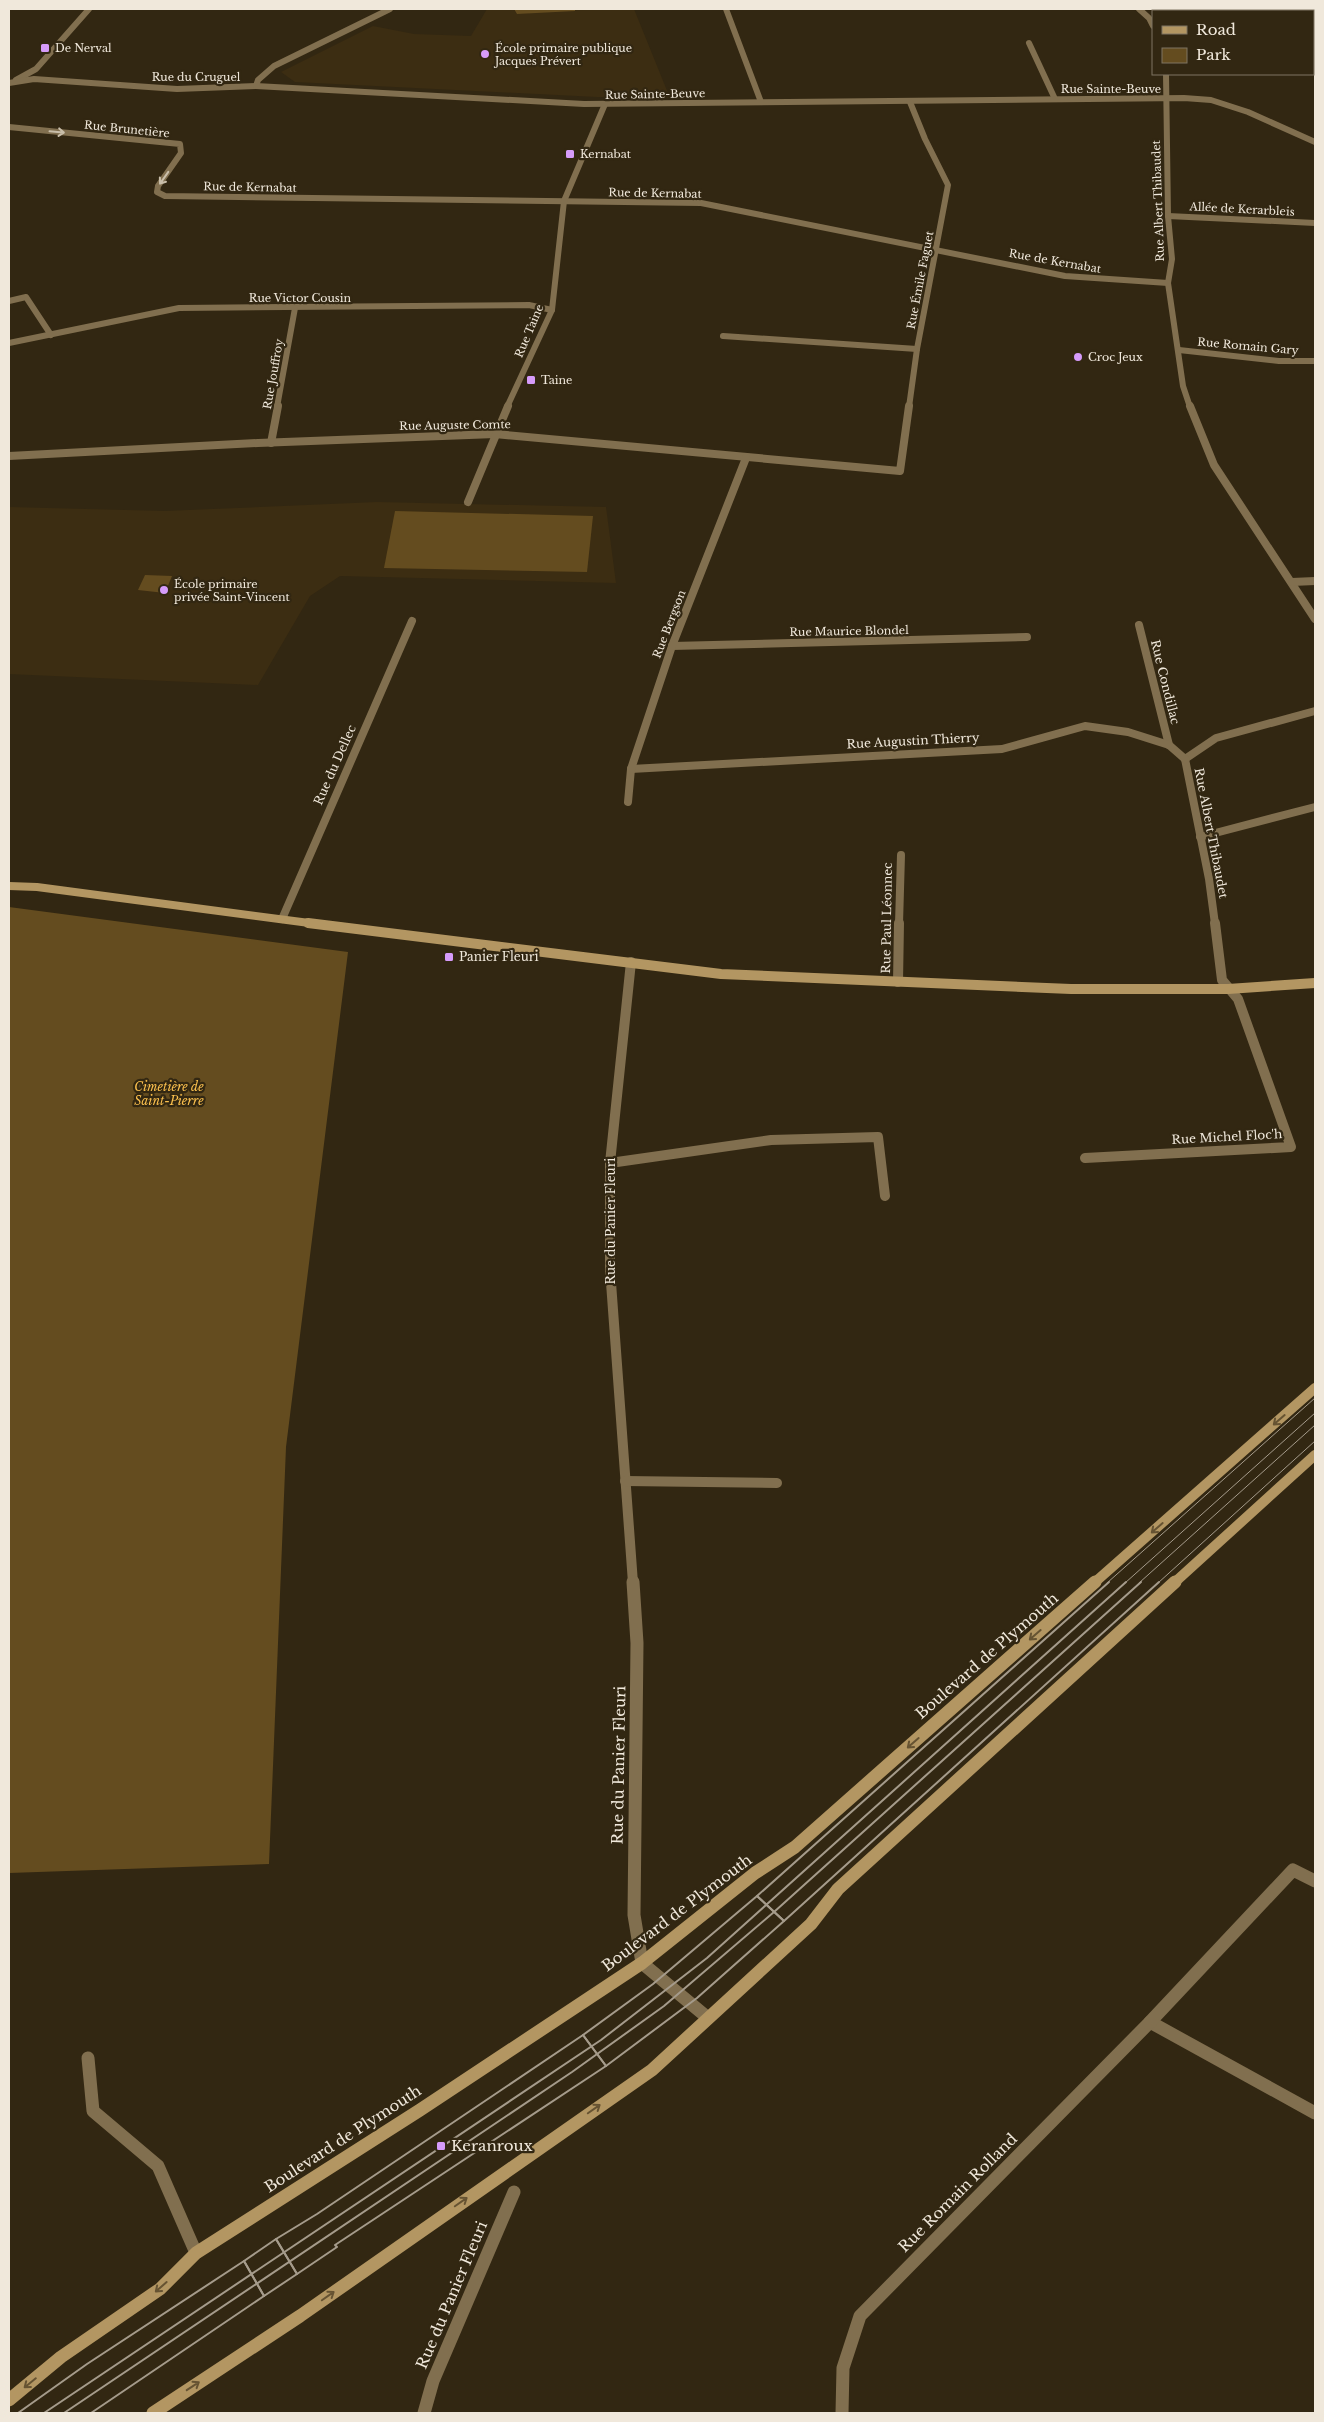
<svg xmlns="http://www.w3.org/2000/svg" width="1324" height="2422" viewBox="0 0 1324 2422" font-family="'Libre Baskerville',serif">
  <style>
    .built { fill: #3c2d12 }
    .green { fill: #644c1f }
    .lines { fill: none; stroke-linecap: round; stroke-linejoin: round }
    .street-far3 { stroke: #816f4f; stroke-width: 6 }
    .street-far2 { stroke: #816f4f; stroke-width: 8 }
    .street-far1 { stroke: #816f4f; stroke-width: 10 }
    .street { stroke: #816f4f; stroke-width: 13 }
    .secondary-far2 { stroke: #b39662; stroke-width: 8 }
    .secondary-far1 { stroke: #b39662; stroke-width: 10 }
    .secondary { stroke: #b39662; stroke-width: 13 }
    .tram-far1 { stroke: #a59b8b; stroke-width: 1 }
    .tram { stroke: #a59b8b; stroke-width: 2 }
    .oneway { stroke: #c9beaa }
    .oneway2 { stroke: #665332 }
    .poi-dot { fill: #d69bfa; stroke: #322712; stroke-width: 2 }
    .labels { text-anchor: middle; stroke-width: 4.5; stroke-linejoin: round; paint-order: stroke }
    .far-poi-label { font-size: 11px; fill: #f0e8db; stroke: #322712; text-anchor: start }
    .far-street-label { font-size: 11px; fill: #f0e8db; stroke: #322712 }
    .street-label { font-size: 12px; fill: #f0e8db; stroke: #322712 }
    .poi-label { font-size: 12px; fill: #f0e8db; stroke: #322712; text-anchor: start }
    .park-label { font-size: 12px; font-style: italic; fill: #fcc14e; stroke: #322712 }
    .near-street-label { font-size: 15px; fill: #f0e8db; stroke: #322712 }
    .near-poi-label { font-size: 15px; fill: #f0e8db; stroke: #322712; text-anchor: start }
  </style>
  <rect width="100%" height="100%" fill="#322712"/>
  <g class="built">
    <polygon points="487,9 514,9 517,14 575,9 634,9 670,98 597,97 295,82 281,72 373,26 414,34 471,36"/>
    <polygon points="377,502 606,507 616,583 340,576 310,596 258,685 9,674 9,507 165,511"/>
  </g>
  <g class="green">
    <polygon points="514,9 575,9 575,11 517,14"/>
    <polygon points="395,511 593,516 587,572 384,568"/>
    <polygon points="145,575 172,576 165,593 138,590"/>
    <polygon points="9,907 348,952 286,1447 269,1864 9,1873"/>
  </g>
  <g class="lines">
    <g class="street-far3">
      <polyline points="726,9 761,102"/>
      <polyline points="1139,9 1149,18 1153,26"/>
      <polyline points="1313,21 1315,20"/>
      <polyline points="1029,43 1055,99"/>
      <polyline points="1166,74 1168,216 1172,259 1168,283 1183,386 1190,407"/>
      <polyline points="16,80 36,69 89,9"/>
      <polyline points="9,83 34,79 177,89 256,86 584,104 1184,98 1211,100 1248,112 1315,142"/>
      <polyline points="256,86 258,80 274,66 390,9"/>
      <polyline points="9,127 180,144 181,153 158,186 157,192 165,196 701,203 1065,276 1168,283"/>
      <polyline points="1168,216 1315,223"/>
      <polyline points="9,301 26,297 51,335"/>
      <polyline points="723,336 917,349"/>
      <polyline points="9,343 179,308 529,305 552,310"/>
      <polyline points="1179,350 1279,361 1315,361"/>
      <polyline points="277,407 295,308"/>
      <polyline points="507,407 552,310 564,201 605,104"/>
      <polyline points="909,407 917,349 948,185 925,139 910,102"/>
    </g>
    <g class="street-far2">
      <polyline points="1190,406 1214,465 1315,619"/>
      <polyline points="271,443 278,406"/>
      <polyline points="9,456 258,443 495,434 900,471 909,406"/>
      <polyline points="468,502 508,406"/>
      <polyline points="1292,582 1315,581"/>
      <polyline points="1139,625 1169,745"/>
      <polyline points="672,646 1027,637"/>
      <polyline points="1185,759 1216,738 1315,711"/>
      <polyline points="1185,759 1209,879 1215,924"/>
      <polyline points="631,769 1002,749 1085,726 1128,732 1169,745 1185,759"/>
      <polyline points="628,802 631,769 672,646 746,458"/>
      <polyline points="1200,837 1315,807"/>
      <polyline points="282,919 412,621"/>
      <polyline points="899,924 901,855"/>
    </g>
    <g class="street-far1">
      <polyline points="631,962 610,1163 610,1269 633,1583"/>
      <polyline points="898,982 899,923"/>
      <polyline points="1085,1158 1291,1147 1238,999 1222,980 1215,923"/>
      <polyline points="610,1163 771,1140 878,1137 885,1196"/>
      <polyline points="625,1481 777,1483"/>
    </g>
    <g class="street">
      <polyline points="633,1582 637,1643 634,1915 642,1963 708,2018"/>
      <polyline points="1150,2022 1315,2113"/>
      <polyline points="88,2058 93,2111 158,2166 196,2253"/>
      <polyline points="424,2413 433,2381 514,2192"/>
      <polyline points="842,2413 843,2368 860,2316 1150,2022 1293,1870 1315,1881"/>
    </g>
    <polyline class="secondary-far2" points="9,886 37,887 317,924"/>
    <g class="secondary-far1">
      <polyline points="308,923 721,974 1071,989 1228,989 1315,983"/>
      <polyline points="1094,1583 1315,1388"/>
      <polyline points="1174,1583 1315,1455"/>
    </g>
    <g class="secondary">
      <polyline points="9,2400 61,2357 160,2289 196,2253 420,2110 642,1963 755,1873 795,1847 1095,1582"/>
      <polyline points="153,2413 300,2316 652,2070 811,1924 838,1889 1175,1582"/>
    </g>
    <g class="tram-far1">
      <polyline points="1107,1583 1315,1398"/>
      <polyline points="1125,1583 1315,1413"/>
      <polyline points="1139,1583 1315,1425"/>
      <polyline points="1158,1583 1315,1441"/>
    </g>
    <g class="tram">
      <polyline points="1109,1582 757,1896 784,1921 1159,1582"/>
      <polygon points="757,1896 784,1921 697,1998 606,2066 583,2035 653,1984"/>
      <polygon points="583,2035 606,2066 335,2245 337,2247 297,2274 276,2239 317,2214"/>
      <polygon points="276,2239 297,2274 264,2296 244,2261"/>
      <polyline points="18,2413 87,2364 244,2261 264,2296 91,2413"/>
      <polyline points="44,2413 601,2040 707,1958 1126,1582"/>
      <polyline points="64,2413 572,2072 664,2006 774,1912 1141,1582"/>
    </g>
  </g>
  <defs><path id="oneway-shaft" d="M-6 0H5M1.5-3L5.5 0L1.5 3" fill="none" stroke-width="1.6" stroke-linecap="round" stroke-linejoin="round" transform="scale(1.25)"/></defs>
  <g class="oneway">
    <use href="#oneway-shaft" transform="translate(57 132) rotate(5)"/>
    <use href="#oneway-shaft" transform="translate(164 178) rotate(125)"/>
  </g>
  <g class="oneway2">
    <use href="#oneway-shaft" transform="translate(1279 1420) rotate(139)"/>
    <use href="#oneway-shaft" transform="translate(1157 1528) rotate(139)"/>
    <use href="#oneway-shaft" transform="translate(1035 1635) rotate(139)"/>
    <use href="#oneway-shaft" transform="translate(913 1743) rotate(139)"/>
    <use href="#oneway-shaft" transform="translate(594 2109) rotate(-35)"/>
    <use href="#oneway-shaft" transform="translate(461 2202) rotate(-35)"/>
    <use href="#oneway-shaft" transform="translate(161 2287) rotate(139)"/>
    <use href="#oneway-shaft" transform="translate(328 2296) rotate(-35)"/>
    <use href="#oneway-shaft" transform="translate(30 2383) rotate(141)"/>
    <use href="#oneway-shaft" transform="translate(193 2386) rotate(-33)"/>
  </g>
  <g class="poi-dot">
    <rect x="40" y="43" width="10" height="10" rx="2.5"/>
    <circle cx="485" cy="54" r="5"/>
    <rect x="565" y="149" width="10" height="10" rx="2.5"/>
    <circle cx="1078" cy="357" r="5"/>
    <rect x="526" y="375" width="10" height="10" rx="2.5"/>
    <circle cx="164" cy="590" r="5"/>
    <rect x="444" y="952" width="10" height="10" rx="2.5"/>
    <rect x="436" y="2141" width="10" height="10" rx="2.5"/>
  </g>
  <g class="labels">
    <g class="far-poi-label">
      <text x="55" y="52">De Nerval</text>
      <text x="495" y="52">École primaire publique<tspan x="495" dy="13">Jacques Prévert</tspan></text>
      <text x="580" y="158">Kernabat</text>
      <text x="1088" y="361">Croc Jeux</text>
      <text x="541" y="384">Taine</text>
      <text x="174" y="588">École primaire<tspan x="174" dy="13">privée Saint-Vincent</tspan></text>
    </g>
    <g class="far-street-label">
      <text x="196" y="81">Rue du Cruguel</text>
      <text x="1111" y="93">Rue Sainte-Beuve</text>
      <text transform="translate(655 94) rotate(-1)" y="4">Rue Sainte-Beuve</text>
      <text transform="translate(127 129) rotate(6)" y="4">Rue Brunetière</text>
      <text transform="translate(250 187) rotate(1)" y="4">Rue de Kernabat</text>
      <text transform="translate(655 193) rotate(1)" y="4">Rue de Kernabat</text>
      <text transform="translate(1158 201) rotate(-92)" y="4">Rue Albert Thibaudet</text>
      <text transform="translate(1242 209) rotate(3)" y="4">Allée de Kerarbleis</text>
      <text transform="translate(1055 261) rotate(10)" y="4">Rue de Kernabat</text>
      <text transform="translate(920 280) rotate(-79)" y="4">Rue Émile Faguet</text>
      <text x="300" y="302">Rue Victor Cousin</text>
      <text transform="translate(529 331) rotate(-67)" y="4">Rue Taine</text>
      <text transform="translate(1248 346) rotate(5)" y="4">Rue Romain Gary</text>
      <text transform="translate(273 374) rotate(-80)" y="4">Rue Jouffroy</text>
      <text transform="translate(455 425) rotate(-1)" y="4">Rue Auguste Comte</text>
      <text transform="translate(669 624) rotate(-69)" y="4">Rue Bergson</text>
      <text transform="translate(849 631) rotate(-1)" y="4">Rue Maurice Blondel</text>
    </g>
    <g class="street-label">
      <text transform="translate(1165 682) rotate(76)" y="4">Rue Condillac</text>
      <text transform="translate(913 741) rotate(-3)" y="4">Rue Augustin Thierry</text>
      <text transform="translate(335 765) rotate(-66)" y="4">Rue du Dellec</text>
      <text transform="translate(1211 833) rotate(79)" y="4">Rue Albert Thibaudet</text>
      <text transform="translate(887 918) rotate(-89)" y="4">Rue Paul Léonnec</text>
      <text transform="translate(1227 1137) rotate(-3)" y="4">Rue Michel Floc'h</text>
      <text transform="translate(611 1221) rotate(-90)" y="4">Rue du Panier Fleuri</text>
    </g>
    <g class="poi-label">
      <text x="459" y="961">Panier Fleuri</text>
    </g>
    <g class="park-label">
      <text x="169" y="1091">Cimetière de<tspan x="169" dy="14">Saint-Pierre</tspan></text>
    </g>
    <g class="near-street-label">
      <text transform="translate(987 1656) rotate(-41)" y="5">Boulevard de Plymouth</text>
      <text transform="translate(619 1765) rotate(-89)" y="5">Rue du Panier Fleuri</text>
      <text transform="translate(677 1913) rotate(-37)" y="5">Boulevard de Plymouth</text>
      <text transform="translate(343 2139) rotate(-33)" y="5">Boulevard de Plymouth</text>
      <text transform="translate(958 2193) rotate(-45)" y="5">Rue Romain Rolland</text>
      <text transform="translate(452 2295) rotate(-67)" y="5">Rue du Panier Fleuri</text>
    </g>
    <g class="near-poi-label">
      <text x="451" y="2151">Keranroux</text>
    </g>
  </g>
  <rect width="1324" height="2422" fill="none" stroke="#f0e8db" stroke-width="20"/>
  <rect x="1152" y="10" width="162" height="65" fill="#322712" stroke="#7e7462"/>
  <rect x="1162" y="26" width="25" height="8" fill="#b39662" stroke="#7e7462"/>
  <text x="1196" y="35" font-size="15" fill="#f0e8db">Road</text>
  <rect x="1162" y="48" width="25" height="15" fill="#644c1f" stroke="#7e7462"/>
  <text x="1196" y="60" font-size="15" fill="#f0e8db">Park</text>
</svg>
